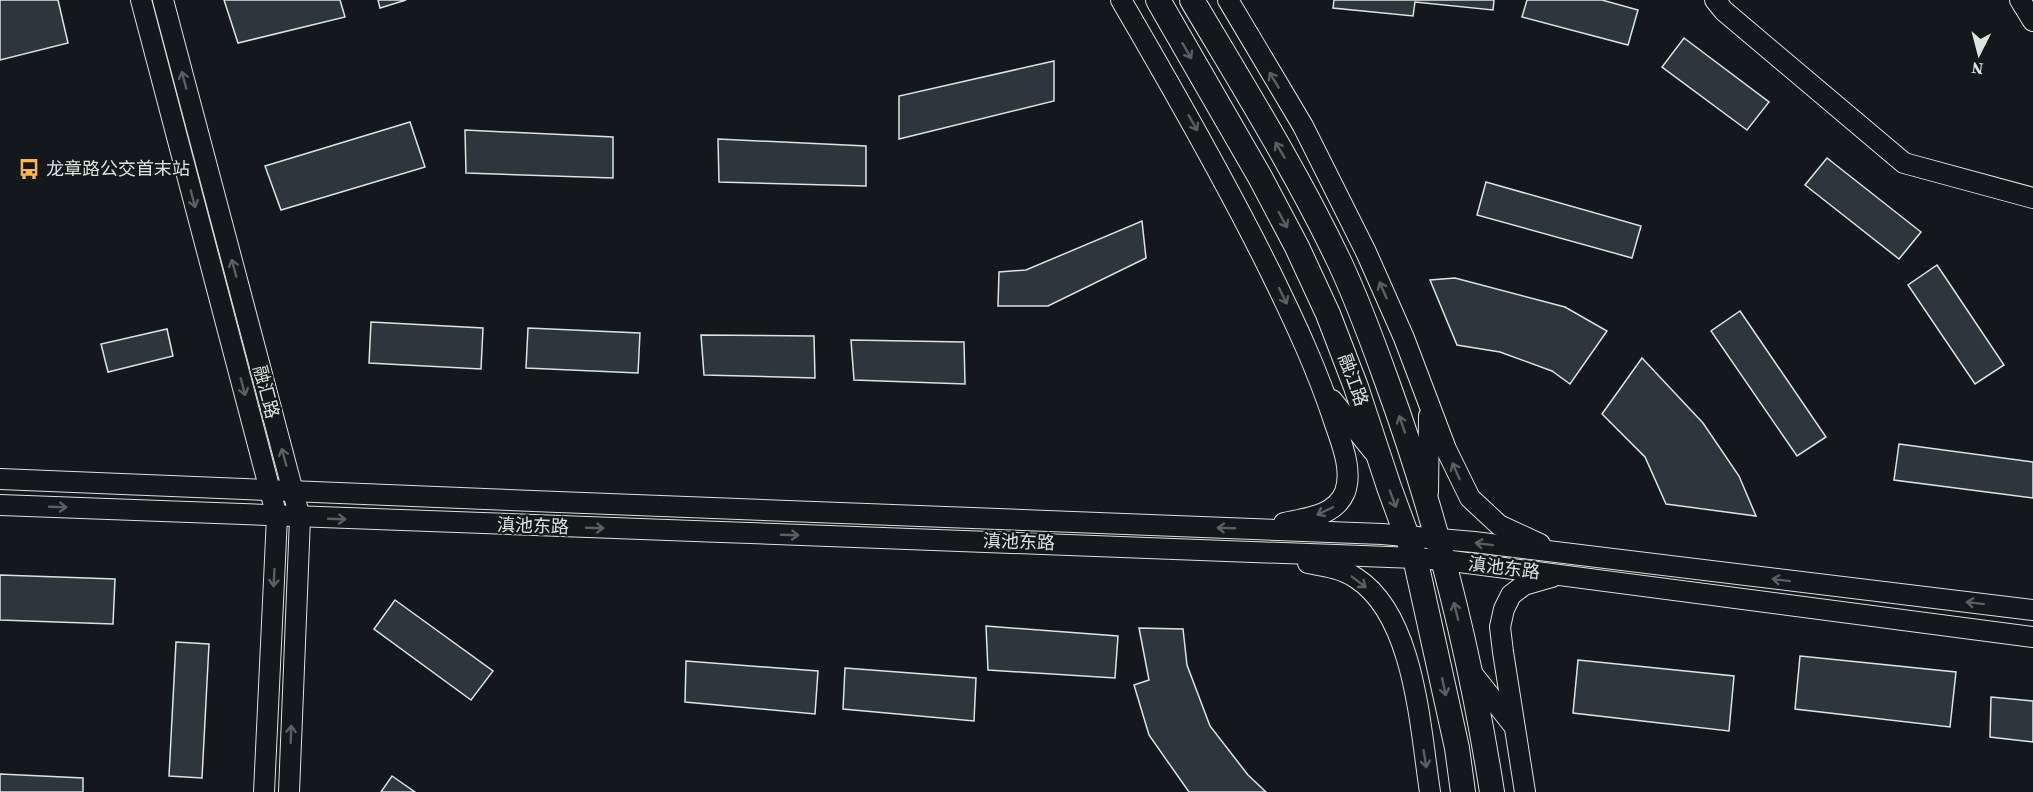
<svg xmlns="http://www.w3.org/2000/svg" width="2033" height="792" viewBox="0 0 2033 792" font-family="'Source Serif 4','Noto Sans SC',serif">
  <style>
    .building { fill: #2c363c; stroke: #d8e6dc; stroke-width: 1.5 }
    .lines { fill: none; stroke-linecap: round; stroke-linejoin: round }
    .minor-casing { stroke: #d8e6dc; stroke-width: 22 }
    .major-casing { stroke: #d8e6dc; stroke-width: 26 }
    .minor { stroke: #14181c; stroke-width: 20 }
    .major { stroke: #14181c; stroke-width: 24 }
    .oneway { stroke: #59605f }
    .labels { text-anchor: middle; stroke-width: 4.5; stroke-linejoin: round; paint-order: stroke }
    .poi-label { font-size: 18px; fill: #d8e6dc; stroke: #14181c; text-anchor: start }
    .street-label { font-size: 18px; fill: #d8e6dc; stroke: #14181c }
  </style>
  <rect width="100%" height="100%" fill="#14181c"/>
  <g class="building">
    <polygon points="0,0 58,0 68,43 0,60"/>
    <polygon points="224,0 340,0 345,17 238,43"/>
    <polygon points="378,0 406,0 380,8"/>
    <polygon points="1334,0 1494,0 1493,10 1415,2 1413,16 1333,8"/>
    <polygon points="1527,0 1602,0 1638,10 1628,45 1522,17"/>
    <polygon points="1684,38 1769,102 1747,130 1662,67"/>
    <polygon points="1054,61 1054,101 899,139 899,96"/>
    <polygon points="410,122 425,167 281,210 265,166"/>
    <polygon points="465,130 613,137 613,178 466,173"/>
    <polygon points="718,139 866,146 866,186 719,182"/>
    <polygon points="1827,158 1921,232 1899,259 1805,185"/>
    <polygon points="1486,182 1641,226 1632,258 1477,215"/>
    <polygon points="1142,221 1146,258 1048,306 998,306 999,272 1026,270"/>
    <polygon points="1937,265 2004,365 1975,384 1908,285"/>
    <polygon points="1455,278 1565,307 1607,331 1570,384 1552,371 1500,352 1457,345 1430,280"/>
    <polygon points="1740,311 1826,437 1797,456 1711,331"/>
    <polygon points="371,322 483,328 481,369 369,363"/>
    <polygon points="528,328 640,333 638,373 526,368"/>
    <polygon points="167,329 173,356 108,372 101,344"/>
    <polygon points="701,335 814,336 815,378 704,375"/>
    <polygon points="851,340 964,342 965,384 854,380"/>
    <polygon points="1642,358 1703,423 1739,476 1756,516 1666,504 1645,457 1602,414"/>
    <polygon points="1899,444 2033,462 2033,498 1894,480"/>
    <polygon points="0,575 115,579 113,624 0,620"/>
    <polygon points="395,600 493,671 471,700 374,629"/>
    <polygon points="986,626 1118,636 1115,678 988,670"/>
    <polygon points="1139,628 1183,629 1187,665 1210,726 1248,775 1266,792 1189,792 1149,735 1134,685 1149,680"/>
    <polygon points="176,642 209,644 202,778 169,776"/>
    <polygon points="1800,656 1956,672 1950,727 1795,709"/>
    <polygon points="1578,660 1734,676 1729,731 1573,713"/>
    <polygon points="686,661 818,671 815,714 685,702"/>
    <polygon points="845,668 976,678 974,721 843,709"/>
    <polygon points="1991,697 2033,701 2033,742 1990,737"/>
    <polygon points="0,774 83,778 83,792 0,792"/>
    <polygon points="392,776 415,792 381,792"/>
  </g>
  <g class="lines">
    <defs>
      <g id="minor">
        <polyline points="141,0 277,517 264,792"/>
        <polyline points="163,0 300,518 289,792"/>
        <path d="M1121 0C1173 89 1224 178 1270 271 1294 320 1317 369 1334 421 1341 442 1353 469 1345 492 1335 516 1307 518 1284 523"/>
        <polyline points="1228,0 1303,126 1366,252 1404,338 1446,449 1470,498 1499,525 1540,544"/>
        <polyline points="1715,0 1724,11 1904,163 2033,198"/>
        <polyline points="2020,0 2033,21"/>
        <polyline points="1332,400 1374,452"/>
        <polyline points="0,479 558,502 1382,534 1474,542 2033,610"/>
        <polyline points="1428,492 1429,416"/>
        <path d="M0 505C472 525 943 538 1415 558L1444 560 2033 637"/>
        <path d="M1308 563C1324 566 1341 568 1356 578 1415 616 1420 728 1430 792"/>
        <polyline points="1471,672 1514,726"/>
        <polyline points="1525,792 1503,652 1500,627 1504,609 1511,595 1524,585 1552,577"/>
      </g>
      <g id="major">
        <polyline points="1158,0 1260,177 1297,247 1328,314 1356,387 1389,487 1415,558 1457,748 1463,792"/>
        <path d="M1192 0C1243 86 1296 171 1339 261 1357 299 1372 340 1386 379 1435 513 1470 651 1492 792"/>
      </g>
    </defs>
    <use href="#minor" class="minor-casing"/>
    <use href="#major" class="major-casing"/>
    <use href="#minor" class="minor"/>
    <use href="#major" class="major"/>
  </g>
  <defs><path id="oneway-shaft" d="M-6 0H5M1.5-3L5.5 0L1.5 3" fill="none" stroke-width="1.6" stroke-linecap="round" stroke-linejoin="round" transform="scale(1.5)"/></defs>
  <g class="oneway">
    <use href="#oneway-shaft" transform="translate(1187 51) rotate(60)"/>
    <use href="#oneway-shaft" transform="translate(184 80) rotate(-105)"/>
    <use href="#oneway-shaft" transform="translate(1274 80) rotate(-121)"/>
    <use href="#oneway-shaft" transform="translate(1193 123) rotate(60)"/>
    <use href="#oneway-shaft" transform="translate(1280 150) rotate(-121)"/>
    <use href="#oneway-shaft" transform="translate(193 199) rotate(75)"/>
    <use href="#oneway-shaft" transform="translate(1283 220) rotate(62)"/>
    <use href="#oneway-shaft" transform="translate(234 268) rotate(-105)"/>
    <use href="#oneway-shaft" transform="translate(1383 290) rotate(-114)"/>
    <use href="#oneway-shaft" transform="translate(1283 296) rotate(64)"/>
    <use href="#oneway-shaft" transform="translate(243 387) rotate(75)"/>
    <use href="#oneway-shaft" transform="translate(1402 424) rotate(-109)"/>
    <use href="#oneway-shaft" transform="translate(284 457) rotate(-105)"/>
    <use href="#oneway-shaft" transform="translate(1456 471) rotate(-114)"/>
    <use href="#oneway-shaft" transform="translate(1393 499) rotate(69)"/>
    <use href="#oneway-shaft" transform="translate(58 507) rotate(2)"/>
    <use href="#oneway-shaft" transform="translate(1325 511) rotate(154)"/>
    <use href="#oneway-shaft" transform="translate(337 519) rotate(2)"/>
    <use href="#oneway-shaft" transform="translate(595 528) rotate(2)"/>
    <use href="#oneway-shaft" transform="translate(1226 528) rotate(-178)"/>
    <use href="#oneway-shaft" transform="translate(790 535) rotate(2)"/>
    <use href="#oneway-shaft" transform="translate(1484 544) rotate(-173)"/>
    <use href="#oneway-shaft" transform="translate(274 578) rotate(93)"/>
    <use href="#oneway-shaft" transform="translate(1781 580) rotate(-173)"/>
    <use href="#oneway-shaft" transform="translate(1359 582) rotate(37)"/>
    <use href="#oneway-shaft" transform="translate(1975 603) rotate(-173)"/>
    <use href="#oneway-shaft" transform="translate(1456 611) rotate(-104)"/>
    <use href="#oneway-shaft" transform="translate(1444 687) rotate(78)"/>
    <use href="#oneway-shaft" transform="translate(291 734) rotate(-88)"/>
    <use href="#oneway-shaft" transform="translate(1425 759) rotate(81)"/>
  </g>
  <defs>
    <symbol id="bus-bare" viewBox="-9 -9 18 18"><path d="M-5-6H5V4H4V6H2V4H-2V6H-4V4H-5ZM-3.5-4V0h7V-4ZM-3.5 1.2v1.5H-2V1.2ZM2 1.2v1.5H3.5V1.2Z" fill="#ffb74d" stroke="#14181c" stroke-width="2.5" paint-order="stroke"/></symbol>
  </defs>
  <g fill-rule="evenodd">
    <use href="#bus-bare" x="14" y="154" width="30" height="30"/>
  </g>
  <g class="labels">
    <g class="poi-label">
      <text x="46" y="175">龙章路公交首末站</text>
    </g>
    <g class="street-label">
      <text transform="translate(1353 380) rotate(70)" y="6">融江路</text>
      <text transform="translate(266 392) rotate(75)" y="6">融汇路</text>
      <text transform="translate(533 526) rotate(2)" y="6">滇池东路</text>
      <text transform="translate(1019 542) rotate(2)" y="6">滇池东路</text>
      <text transform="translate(1504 568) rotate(7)" y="6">滇池东路</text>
    </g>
  </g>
  <g transform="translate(1979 54) rotate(186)" stroke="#14181c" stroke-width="4.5" paint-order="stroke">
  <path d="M0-4.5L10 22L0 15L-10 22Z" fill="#d8e6dc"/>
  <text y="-9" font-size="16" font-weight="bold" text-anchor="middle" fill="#d8e6dc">N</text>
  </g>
</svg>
